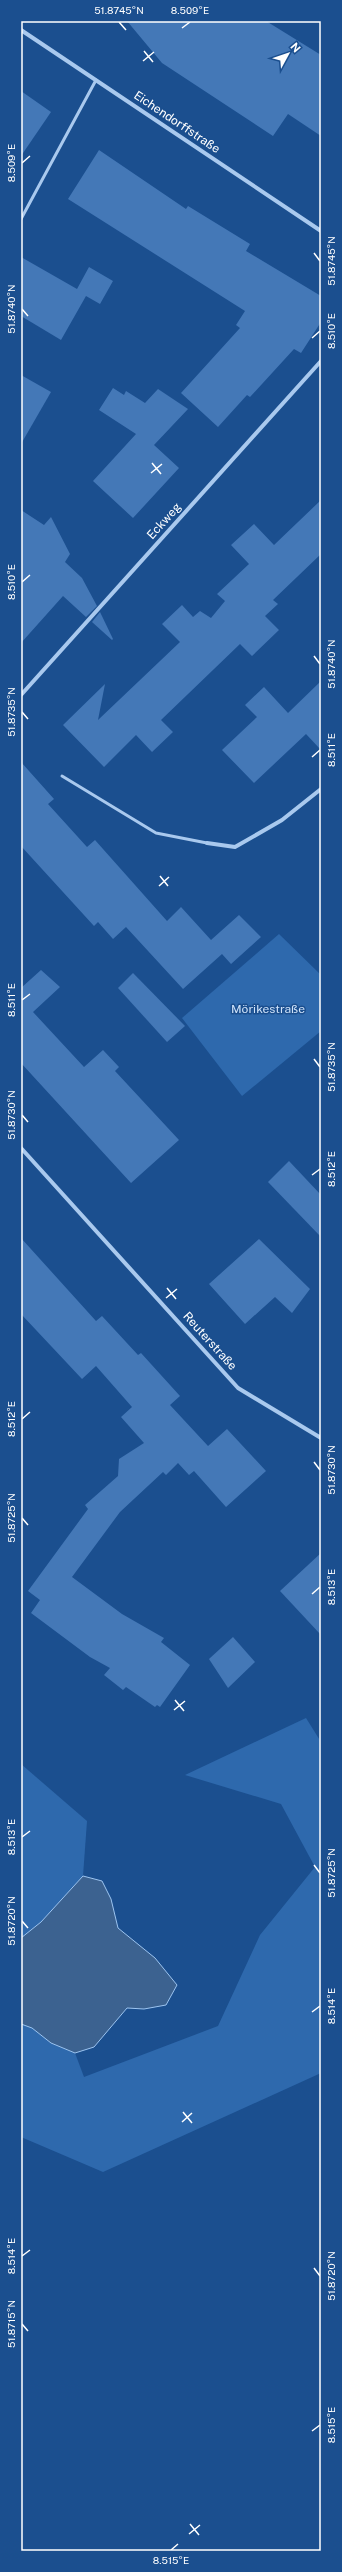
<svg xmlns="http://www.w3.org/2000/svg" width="342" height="2572" viewBox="0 0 342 2572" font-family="'Public Sans',sans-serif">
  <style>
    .green { fill: #2e69ad }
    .water { fill: #3c6290; stroke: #9cc4f0 }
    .building { fill: #4478b7 }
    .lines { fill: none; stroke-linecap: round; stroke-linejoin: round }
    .service { stroke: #a9c9ee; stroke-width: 3 }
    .minor { stroke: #a9c9ee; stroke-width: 4 }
    .ticks { fill: none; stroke: #fff; stroke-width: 1.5 }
    .labels { text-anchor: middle; stroke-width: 3; stroke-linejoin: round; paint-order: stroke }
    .street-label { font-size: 12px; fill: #fff; stroke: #1b4f8f }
    .park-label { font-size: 12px; fill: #cfe3fa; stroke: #1b4f8f }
    .neatline { fill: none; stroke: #fff; stroke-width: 1.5 }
    .ticks-label { font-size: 10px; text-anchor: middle; fill: #fff }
  </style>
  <rect width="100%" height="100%" fill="#1b4f8f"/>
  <g class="green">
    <polygon points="279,934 321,975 321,1031 242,1096 182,1018"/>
    <polygon points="306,1718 321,1742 321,2073 103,2172 21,2137 21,2024 32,2028 51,2043 75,2053 84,2077 218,2026 260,1935 315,1867 281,1804 185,1775"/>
    <polygon points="21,1764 87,1821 83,1876 41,1922 21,1938"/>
  </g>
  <polygon class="water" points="83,1876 102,1881 111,1899 118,1928 155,1958 177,1985 166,2005 144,2009 127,2008 94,2047 75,2053 51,2043 32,2028 21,2024 21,1938 41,1922"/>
  <g class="building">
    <polygon points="127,21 266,21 321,55 321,136 288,114 273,136 162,63"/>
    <polygon points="21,91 51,112 21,156"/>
    <polygon points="99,150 186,209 188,206 250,244 246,251 321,296 321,322 301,353 294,349 250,397 247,395 218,427 181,393 240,328 236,325 245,311 68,199"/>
    <polygon points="21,257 77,289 89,267 113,281 100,304 86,296 61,340 21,316"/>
    <polygon points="21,375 51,392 21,444"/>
    <polygon points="113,388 124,395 126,391 145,403 158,389 188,409 154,445 179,468 133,518 93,481 136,434 99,410"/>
    <polygon points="321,500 321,554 273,600 278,604 265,616 279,630 252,656 240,644 161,720 173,732 152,752 136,735 104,767 63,725 105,684 98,720 180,642 162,624 182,605 193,617 200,611 211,618 225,601 217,594 249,564 231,545 254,524 274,545"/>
    <polygon points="21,510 44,525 51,517 70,554 65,562 82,578 97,606 86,617 63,596 21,643"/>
    <polygon points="100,612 113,639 112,640 92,622"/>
    <polygon points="321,681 321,750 306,734 254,783 222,750 257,717 245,705 264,687 288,713"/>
    <polygon points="21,762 54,799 48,804 87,847 95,840 167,921 181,907 211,940 239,915 261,937 231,964 222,954 183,989 126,927 113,939 98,922 94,926 21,846"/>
    <polygon points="41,970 60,987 33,1012 84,1067 103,1050 119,1067 115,1071 179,1140 131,1183 21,1063 21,988"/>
    <polygon points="133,973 185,1026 167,1042 118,988"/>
    <polygon points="289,1161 321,1195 321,1237 268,1182"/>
    <polygon points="21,1238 96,1321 102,1316 138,1355 141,1353 180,1396 170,1405 208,1446 227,1429 266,1471 226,1507 194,1471 189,1475 178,1463 166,1475 163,1472 120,1512 72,1577 122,1614 164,1638 161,1642 190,1665 160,1707 157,1705 155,1707 126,1687 123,1690 104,1675 110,1668 90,1657 31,1613 40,1600 28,1591 88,1509 85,1505 118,1476 119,1459 144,1443 121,1417 132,1407 96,1366 82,1379 21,1314"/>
    <polygon points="259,1239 310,1289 292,1313 275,1297 245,1324 209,1284"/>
    <polygon points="321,1553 321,1635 280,1591"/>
    <polygon points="233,1637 255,1662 228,1688 209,1659"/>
  </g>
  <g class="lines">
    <g class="service">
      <polyline points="21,219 96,80"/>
      <polyline points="62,776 156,833 207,843"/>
    </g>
    <g class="minor">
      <polyline points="21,30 321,231"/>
      <polyline points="21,695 321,361"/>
      <polyline points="207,843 235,847 282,820 321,789"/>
      <polyline points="21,1148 238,1388 321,1438"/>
    </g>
  </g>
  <path class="ticks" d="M119 22 126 30M182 28 190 22M144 51 153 62M143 61 154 52M22 163 30 156M314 253 320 261M22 309 28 316M312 338 320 331M152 463 161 474M151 473 162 464M22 582 30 575M314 656 320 664M22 712 28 719M312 757 320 750M160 876 168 886M159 886 169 877M22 1000 30 994M314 1059 320 1067M22 1115 28 1122M312 1175 320 1169M167 1288 176 1299M166 1298 177 1289M22 1419 30 1412M314 1462 320 1470M22 1518 28 1525M312 1594 320 1587M175 1700 184 1711M174 1710 185 1701M22 1837 30 1831M314 1865 320 1873M22 1921 28 1928M312 2012 320 2006M183 2112 192 2123M182 2122 192 2113M22 2256 30 2250M314 2268 320 2276M22 2324 28 2331M312 2431 320 2425M190 2524 199 2535M189 2534 200 2525M171 2550 178 2544"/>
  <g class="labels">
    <g class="street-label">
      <text transform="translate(177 122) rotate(34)" y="4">Eichendorffstraße</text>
      <text transform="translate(164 521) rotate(-48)" y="4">Eckweg</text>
      <text transform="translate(210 1341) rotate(48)" y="4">Reuterstraße</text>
    </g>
    <g class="park-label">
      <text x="268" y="1013">Mörikestraße</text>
    </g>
  </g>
  <rect width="342" height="2572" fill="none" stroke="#1b4f8f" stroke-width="44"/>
  <g transform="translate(288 54) rotate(50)" stroke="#1b4f8f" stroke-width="3" paint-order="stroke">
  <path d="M0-3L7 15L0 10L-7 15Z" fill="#ffffff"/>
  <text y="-6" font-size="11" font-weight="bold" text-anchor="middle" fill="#ffffff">N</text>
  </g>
  <rect x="22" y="22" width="298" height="2528" class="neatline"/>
  <g class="ticks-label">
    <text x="119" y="14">51.8745°N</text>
    <text x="190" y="14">8.509°E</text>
    <text transform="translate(11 163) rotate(-90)" y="4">8.509°E</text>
    <text transform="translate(331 261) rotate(-90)" y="4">51.8745°N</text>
    <text transform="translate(11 309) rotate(-90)" y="4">51.8740°N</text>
    <text transform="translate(331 331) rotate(-90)" y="4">8.510°E</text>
    <text transform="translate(11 582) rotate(-90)" y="4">8.510°E</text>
    <text transform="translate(331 664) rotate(-90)" y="4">51.8740°N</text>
    <text transform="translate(11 712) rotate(-90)" y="4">51.8735°N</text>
    <text transform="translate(331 750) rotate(-90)" y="4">8.511°E</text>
    <text transform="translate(11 1000) rotate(-90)" y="4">8.511°E</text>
    <text transform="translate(331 1067) rotate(-90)" y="4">51.8735°N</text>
    <text transform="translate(11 1115) rotate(-90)" y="4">51.8730°N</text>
    <text transform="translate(331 1169) rotate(-90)" y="4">8.512°E</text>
    <text transform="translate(11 1419) rotate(-90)" y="4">8.512°E</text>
    <text transform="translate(331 1470) rotate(-90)" y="4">51.8730°N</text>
    <text transform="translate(11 1518) rotate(-90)" y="4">51.8725°N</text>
    <text transform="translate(331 1587) rotate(-90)" y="4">8.513°E</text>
    <text transform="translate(11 1837) rotate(-90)" y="4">8.513°E</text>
    <text transform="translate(331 1873) rotate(-90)" y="4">51.8725°N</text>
    <text transform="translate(11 1921) rotate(-90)" y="4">51.8720°N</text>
    <text transform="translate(331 2006) rotate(-90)" y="4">8.514°E</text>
    <text transform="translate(11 2256) rotate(-90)" y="4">8.514°E</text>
    <text transform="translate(331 2276) rotate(-90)" y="4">51.8720°N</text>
    <text transform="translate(11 2324) rotate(-90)" y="4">51.8715°N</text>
    <text transform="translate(331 2425) rotate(-90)" y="4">8.515°E</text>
    <text x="171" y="2564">8.515°E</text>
  </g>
</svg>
